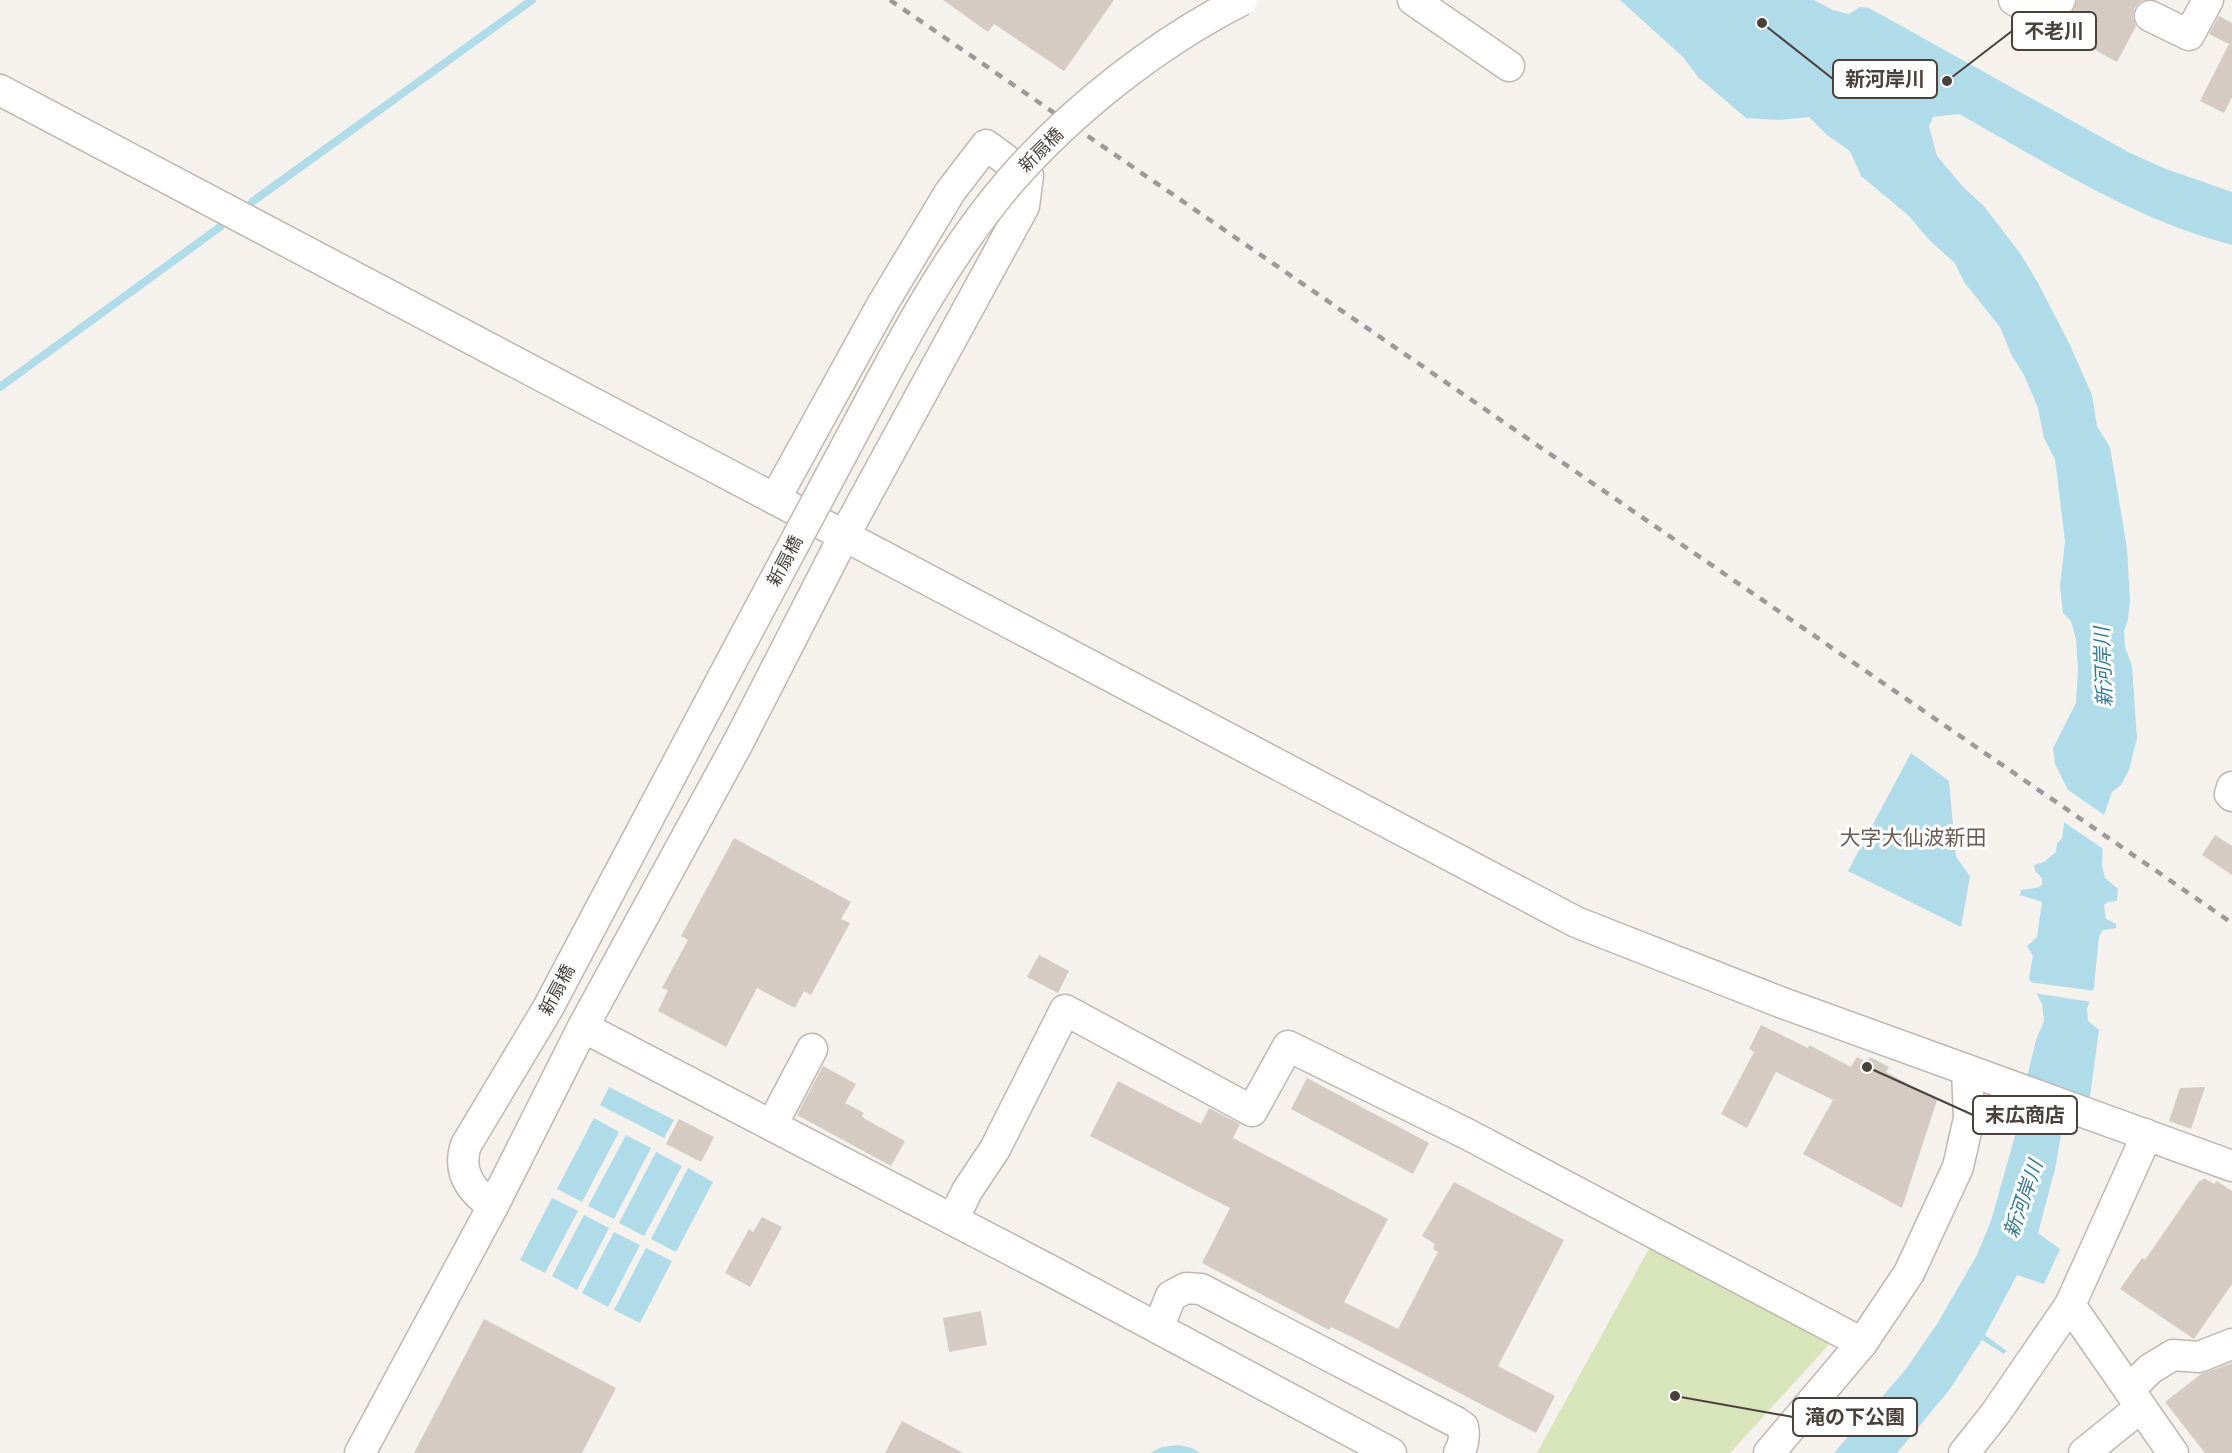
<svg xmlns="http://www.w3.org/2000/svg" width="2232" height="1453" viewBox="0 0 2232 1453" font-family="'Nunito Sans','Noto Sans JP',sans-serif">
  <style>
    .green { fill: #d8e4ba }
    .water { fill: #b0dcea }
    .pier { fill: #f5f1ed }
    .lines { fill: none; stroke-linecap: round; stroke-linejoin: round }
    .stream { stroke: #b0dcea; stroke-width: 8 }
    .building { fill: #d5cbc3 }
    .minor-casing { stroke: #c0b7b0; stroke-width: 33 }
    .minor { stroke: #fff; stroke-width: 30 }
    .rail { stroke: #9a9a9a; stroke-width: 4.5; stroke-dasharray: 8 8; stroke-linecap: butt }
    .minor-bridge-casing { stroke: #c0b7b0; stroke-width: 33; stroke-linecap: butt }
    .minor-bridge { stroke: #fff; stroke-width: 30 }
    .labels { text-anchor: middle; stroke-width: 6; stroke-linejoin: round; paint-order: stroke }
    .street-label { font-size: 18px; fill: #49413b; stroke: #fff }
    .water-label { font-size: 20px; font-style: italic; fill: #367b94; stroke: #fff }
    .quarter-label { font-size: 21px; fill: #6a5d53; stroke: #fff }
    .leader { fill: none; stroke: #49413b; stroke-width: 2 }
    .callout-dot { fill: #49413b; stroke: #fff; stroke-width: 2 }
    .callout { fill: #fff; stroke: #49413b; stroke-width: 2 }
    .callout-label { font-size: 20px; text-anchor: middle; font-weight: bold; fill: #49413b }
  </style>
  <rect width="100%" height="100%" fill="#f5f1ed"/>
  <polygon class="green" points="1651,1245 1834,1339 1730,1453 1537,1453"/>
  <g class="water">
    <path d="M1620 0H1814L1833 10 1849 14 1860 7 1869 8 2130 153 2166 169 2232 192V245C2134 220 2047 163 1959 114L1933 117 1929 126 1937 156 1965 189 1983 205 2020 253 2038 283 2069 343 2092 395 2097 426 2110 447 2127 548 2130 600 2128 620 2124 631 2125 647 2132 666 2137 738 2129 770 2121 785 2112 792 2104 815 2102 865 2105 878 2118 889 2117 901 2108 902 2104 905 2106 919 2116 924V928L2103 930 2099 936 2094 987 2087 1009 2088 1021 2099 1030 2086 1126 2064 1119 2055 1169 2038 1233 2060 1249 2044 1284 2017 1275 1985 1335 2007 1351 2004 1354 1982 1340 1950 1389 1897 1453H1834L1906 1369 1937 1324 1977 1255 1991 1221 2024 1104 2028 1073 2036 1040 2044 1021 2042 1004 2029 978 2033 956 2027 946 2037 937 2042 902 2020 895 2021 890 2036 888 2042 885V878L2035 871 2034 865 2044 862 2056 852 2057 843 2062 839 2068 790 2055 764 2053 748 2076 703 2078 669 2076 639 2071 621 2063 613 2060 586 2065 541 2055 459 2044 438 2038 408 2024 375 2012 356 2000 327 1964 282 1955 263 1930 241 1909 216 1861 176 1850 151 1827 135 1809 117 1779 120 1746 118 1698 77 1683 57Z"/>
    <polygon points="1911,753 1949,781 1956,857 1970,876 1961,927 1848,871"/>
    <polygon points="609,1087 674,1120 664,1138 600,1105"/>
    <polygon points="594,1118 619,1132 582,1202 557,1189"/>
    <polygon points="626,1135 651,1148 614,1219 588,1206"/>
    <polygon points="656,1152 682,1166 644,1236 619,1223"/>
    <polygon points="688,1168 713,1182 676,1252 651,1239"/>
    <polygon points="552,1198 578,1211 545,1273 520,1260"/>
    <polygon points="584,1215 609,1228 577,1290 552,1276"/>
    <polygon points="614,1232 640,1245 608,1307 582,1293"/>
    <polygon points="646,1248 672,1261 640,1323 614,1310"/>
    <polygon points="1178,1445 1192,1448 1200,1453 1150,1453 1162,1447"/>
  </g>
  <g class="pier">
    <polygon points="2064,787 2107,817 2105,850 2062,821 2065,790"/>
    <polygon points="2028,982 2096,991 2092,1002 2033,993"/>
  </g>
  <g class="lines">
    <g class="stream">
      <polyline points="252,202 532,0"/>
      <polyline points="0,387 220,227"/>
    </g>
  </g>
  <g class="building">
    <polygon points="943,0 1114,0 1064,71 994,24 988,32"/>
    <polygon points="2077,0 2145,0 2140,2 2134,9 2133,18 2136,26 2117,62 2065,33 2068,27 2064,25 2074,10"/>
    <polygon points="2219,16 2232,23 2232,97 2224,113 2200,101 2229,44 2209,34"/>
    <polygon points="2215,835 2232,846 2232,875 2202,855"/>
    <polygon points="734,838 851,902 841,919 850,923 811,995 804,991 795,1008 757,988 726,1047 658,1011 668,990 662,988 688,940 681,936"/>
    <polygon points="1039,955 1069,971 1058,993 1027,977"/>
    <polygon points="1761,1025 1808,1048 1809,1045 1851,1067 1857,1057 1867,1062 1870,1057 1889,1067 1886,1072 1937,1100 1902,1208 1803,1154 1833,1100 1776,1072 1747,1128 1721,1114 1754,1052 1749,1049"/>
    <polygon points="823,1066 856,1084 845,1103 864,1113 862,1116 865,1119 905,1141 891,1166 797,1115"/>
    <polygon points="1307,1078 1429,1143 1413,1174 1291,1109"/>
    <polygon points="1118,1081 1201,1124 1209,1108 1240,1124 1233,1138 1388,1219 1344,1302 1398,1329 1438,1252 1433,1249 1435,1244 1422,1236 1454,1182 1564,1240 1498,1366 1555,1396 1536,1433 1352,1337 1331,1327 1329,1330 1202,1263 1230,1208 1090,1136"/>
    <polygon points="2205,1087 2191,1129 2169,1121 2180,1088"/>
    <polygon points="679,1119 714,1137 701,1162 666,1144"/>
    <polygon points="2204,1178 2214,1184 2217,1181 2232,1191 2232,1284 2194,1339 2120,1289 2142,1258 2145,1260 2200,1180 2202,1181"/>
    <polygon points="762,1217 782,1227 750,1287 725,1273 749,1229 753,1232"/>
    <polygon points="981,1311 987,1345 949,1352 943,1318"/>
    <polygon points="484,1319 616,1388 582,1453 414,1453"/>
    <polygon points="2232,1363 2232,1453 2205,1453 2165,1402 2201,1374"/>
    <polygon points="902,1421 963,1453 885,1453"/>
  </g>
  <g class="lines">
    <defs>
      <g id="minor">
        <polyline points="1413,0 1509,66"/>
        <polyline points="2014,0 2048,18 2060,0"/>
        <polyline points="2150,16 2189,35 2208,0"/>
        <polyline points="0,90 1576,922 1780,1002 2232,1166"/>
        <polyline points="2232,787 2230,794 2232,796"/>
        <polyline points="583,1027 1055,1273 1391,1453"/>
        <polyline points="772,1125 812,1049"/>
        <path d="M493 1206C471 1191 457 1172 466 1145L548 1008 730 664"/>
        <polyline points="953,1220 967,1191 995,1149 1065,1010 1252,1111 1288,1046 1469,1135 1862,1343"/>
        <polyline points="2070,1305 2173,1453"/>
        <path d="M1158 1328 1171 1296 1186 1288 1201 1289 1456 1422 1463 1427C1465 1437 1464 1444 1459 1453"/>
        <polyline points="2129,1390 2150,1369 2173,1355 2199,1357 2232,1344"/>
        <polyline points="360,1453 493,1206 583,1027 739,741 844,536 1024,206 1028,176 986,145 950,192 882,305 775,499"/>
        <polyline points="1769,1453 1862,1343 1909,1273 1958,1167 1969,1118 1967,1070"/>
        <polyline points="1964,1453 1995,1414 2070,1305 2141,1148 2145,1134"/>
        <polyline points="2084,1453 2141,1407"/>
      </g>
    </defs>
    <use href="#minor" class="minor-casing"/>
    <use href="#minor" class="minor"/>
    <polyline class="rail" points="890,0 2232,923"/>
    <defs>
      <path id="minor-bridge" d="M730 664C773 584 815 504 858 424 903 339 948 253 1011 180 1073 109 1159 42 1242 0"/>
    </defs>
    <use href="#minor-bridge" class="minor-bridge-casing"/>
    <use href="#minor-bridge" class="minor-bridge"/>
  </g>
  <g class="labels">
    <g class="street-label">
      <text transform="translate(1041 150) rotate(-45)" y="6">新扇橋</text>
      <text transform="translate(785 561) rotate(-62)" y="6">新扇橋</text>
      <text transform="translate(557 990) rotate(-62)" y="6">新扇橋</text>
    </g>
    <g class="water-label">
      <text transform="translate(2103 667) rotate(-92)" y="7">新河岸川</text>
      <text transform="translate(2023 1199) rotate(-71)" y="7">新河岸川</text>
    </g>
    <g class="quarter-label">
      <text x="1913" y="845">大字大仙波新田</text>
    </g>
  </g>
  <path class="leader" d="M1947 81L2012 31M1762 23L1833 79M1867 1067L1973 1115M1675 1396L1793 1417"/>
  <g class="callout-dot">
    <circle cx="1947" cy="81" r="6"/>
    <circle cx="1762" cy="23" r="6"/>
    <circle cx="1867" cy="1067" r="6"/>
    <circle cx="1675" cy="1396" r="6"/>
  </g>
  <g class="callout">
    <rect x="2012" y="12" width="84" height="38" rx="6"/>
    <rect x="1833" y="60" width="104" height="38" rx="6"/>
    <rect x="1973" y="1096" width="104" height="38" rx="6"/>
    <rect x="1793" y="1398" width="124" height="38" rx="6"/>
  </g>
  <g class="callout-label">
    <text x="2054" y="38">不老川</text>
    <text x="1885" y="86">新河岸川</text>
    <text x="2025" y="1122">末広商店</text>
    <text x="1855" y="1424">滝の下公園</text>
  </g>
</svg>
